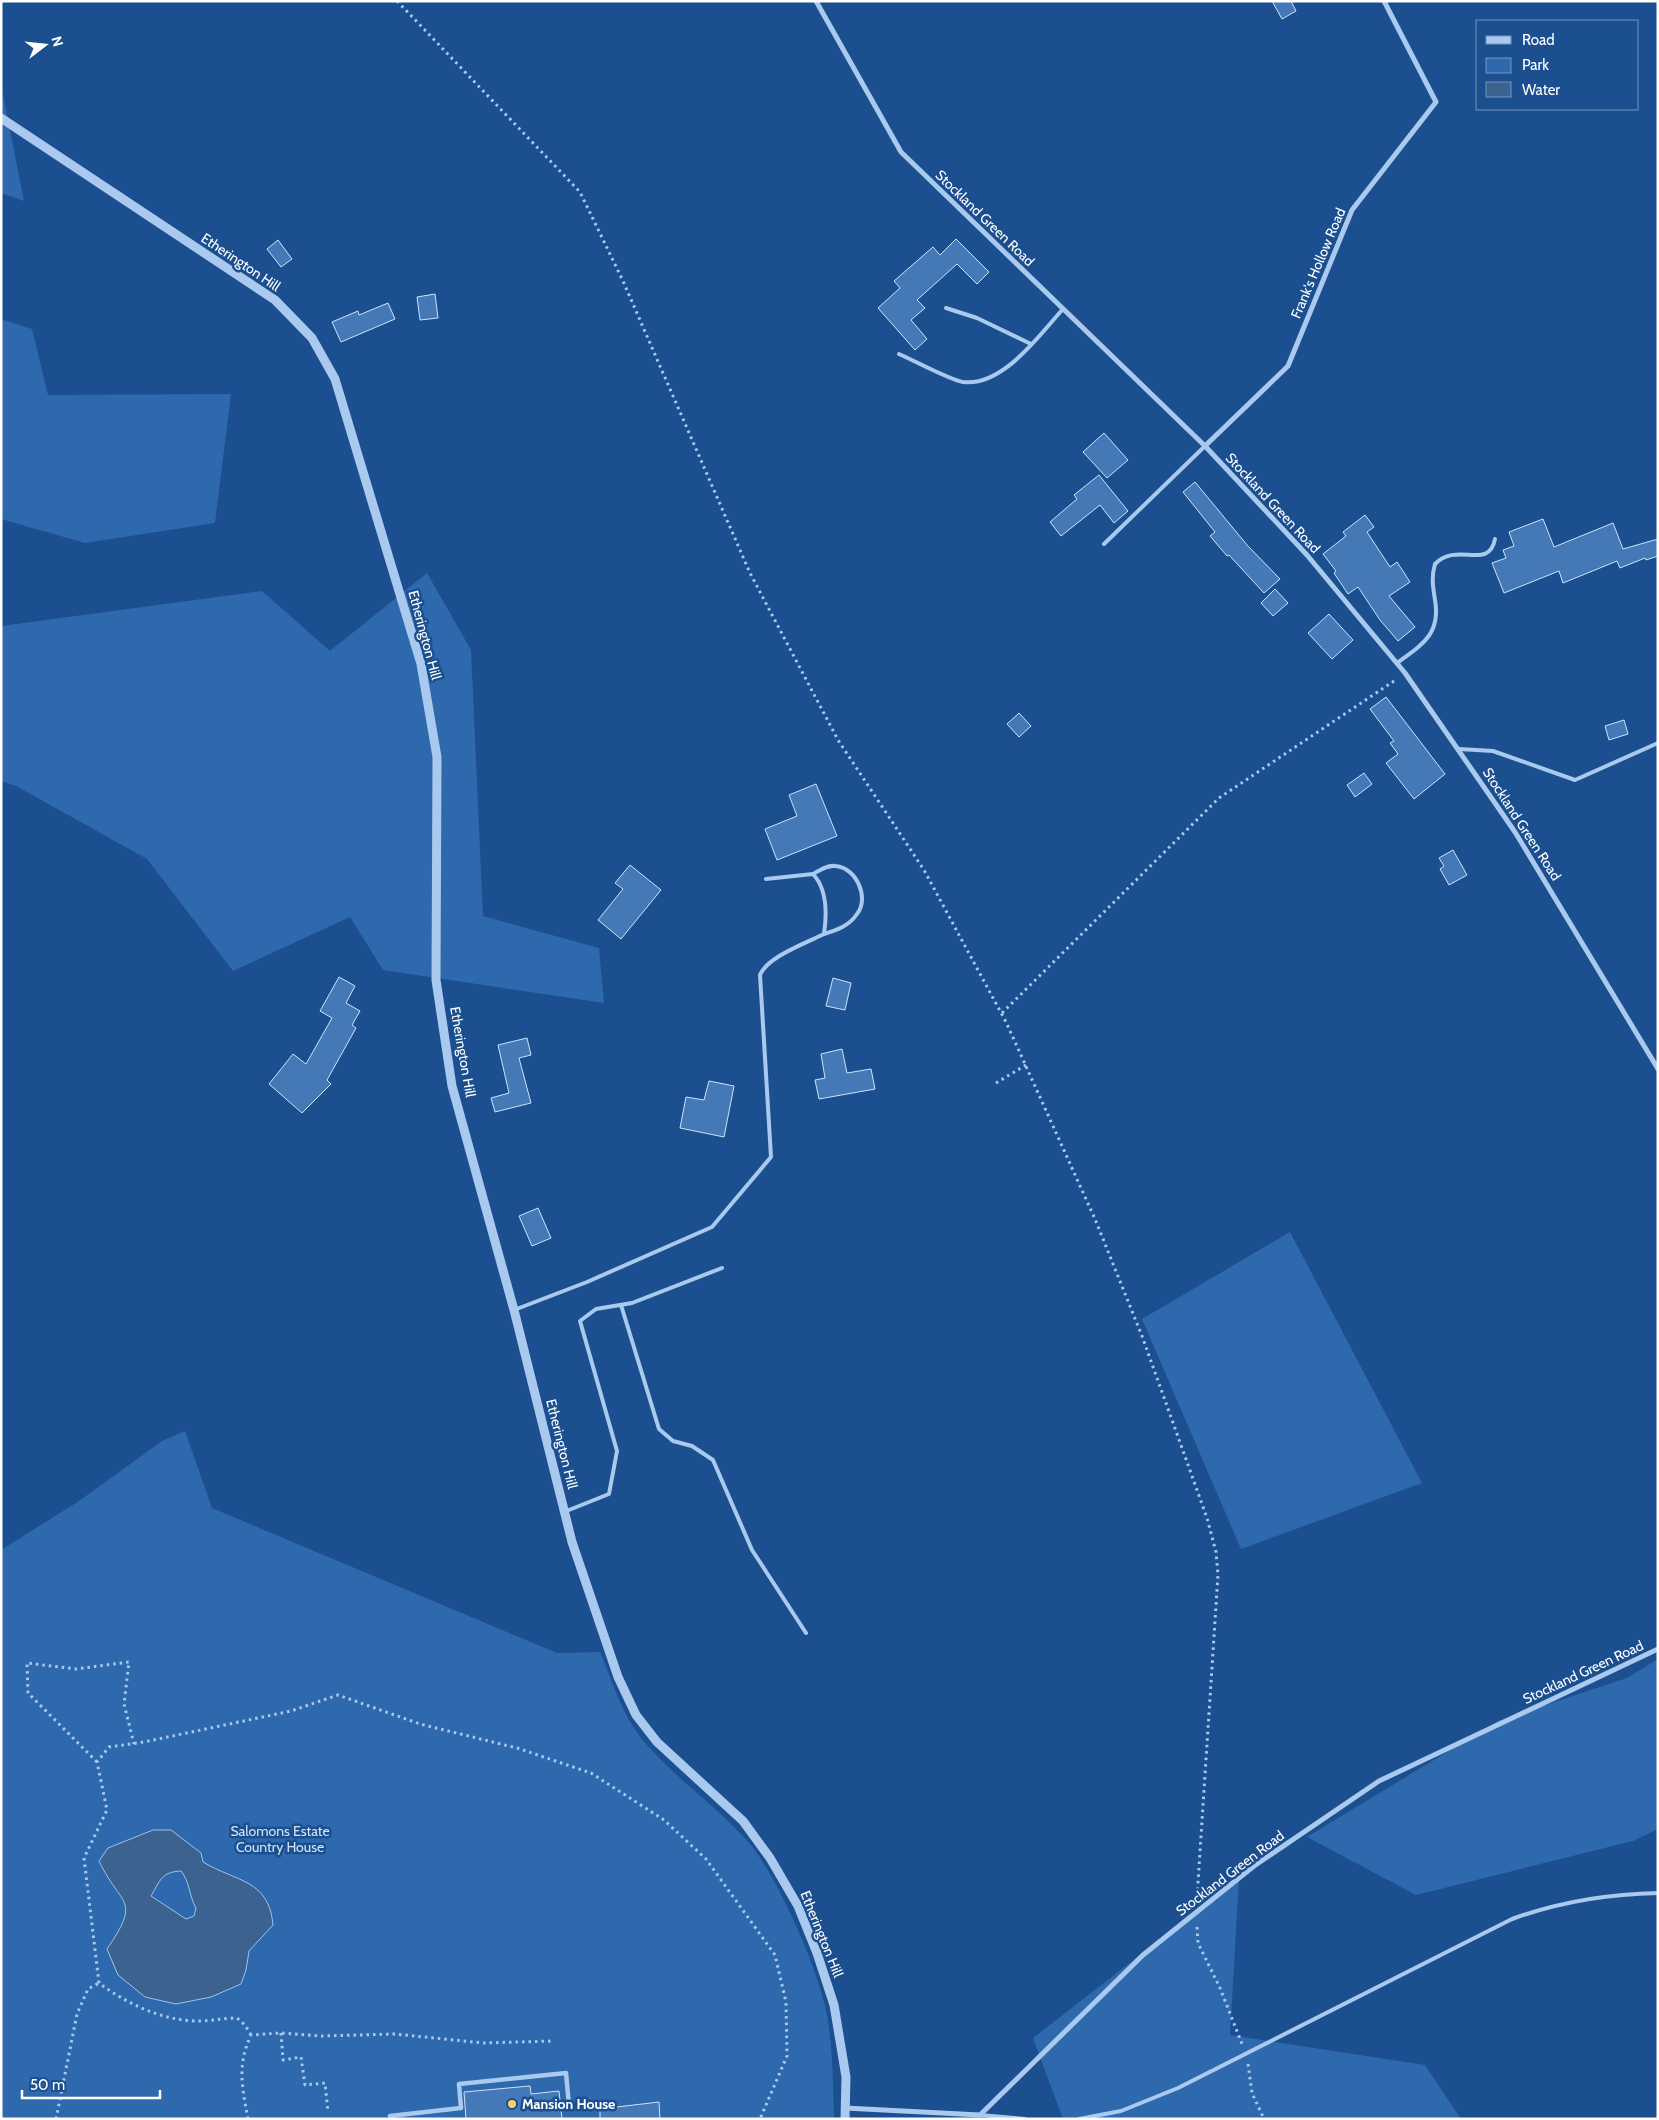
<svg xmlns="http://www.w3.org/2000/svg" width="1659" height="2120" viewBox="0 0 1659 2120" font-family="Cabin,sans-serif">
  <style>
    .green { fill: #2e69ad }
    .water { fill: #3c6290; stroke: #9cc4f0; fill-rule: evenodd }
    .building { fill: #4478b7; stroke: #cfe3fa }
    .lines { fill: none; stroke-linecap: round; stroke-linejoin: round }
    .path { stroke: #a9c9ee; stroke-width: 3; stroke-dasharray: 2.5 4; stroke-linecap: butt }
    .service { stroke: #a9c9ee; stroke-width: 4 }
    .pedestrian { stroke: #a9c9ee; stroke-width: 4.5 }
    .minor { stroke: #a9c9ee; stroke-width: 5 }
    .tertiary { stroke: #a9c9ee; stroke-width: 9 }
    .poi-dot { fill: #ffd166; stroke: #1b4f8f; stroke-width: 2 }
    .labels { text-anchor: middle; stroke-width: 5; stroke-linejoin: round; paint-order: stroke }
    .street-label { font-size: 14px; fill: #fff; stroke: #1b4f8f }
    .park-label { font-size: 14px; fill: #cfe3fa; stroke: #1b4f8f }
    .poi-label { font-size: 14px; font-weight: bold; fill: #fff; stroke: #1b4f8f; text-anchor: start }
  </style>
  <rect width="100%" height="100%" fill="#1b4f8f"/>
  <g class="green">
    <polygon points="1,85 24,201 1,193"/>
    <polygon points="1,319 32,329 48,395 231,394 215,523 85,543 1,519"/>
    <polygon points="427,573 471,650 483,916 599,948 604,1003 383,970 350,917 233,971 147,859 16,786 1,781 1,626 262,591 330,651"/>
    <polygon points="1290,1232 1422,1483 1241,1549 1142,1319"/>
    <path d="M185 1431 212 1508 557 1653 600 1652C612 1681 622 1714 641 1738 673 1777 717 1806 750 1844 779 1879 821 1975 828 2020 833 2053 833 2086 834 2119H1V1550L79 1501 162 1441Z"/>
    <polygon points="1658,1659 1658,1829 1633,1841 1416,1895 1307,1837 1498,1721 1627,1678"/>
    <polygon points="1239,1878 1230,2035 1425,2065 1461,2119 1063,2119 1033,2038"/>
  </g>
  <path class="water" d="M153 1830H171L201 1853 203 1862C236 1882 269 1879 273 1925L249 1951 246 1970 241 1984 211 1997 176 2004 145 1997 118 1975 107 1949C142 1898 121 1907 99 1861L108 1848ZM181 1871C190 1882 189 1896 196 1908L194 1916 186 1919 151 1896C160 1881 161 1872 181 1871Z"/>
  <g class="building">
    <polygon points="1272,1 1291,1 1296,11 1282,19"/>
    <polygon points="956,239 989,272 977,284 957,264 917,300 925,308 911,320 927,339 915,350 878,308 900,288 894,281 933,247 940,255"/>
    <polygon points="278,240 292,259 281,267 267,249"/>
    <polygon points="435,294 438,318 420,320 417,297"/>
    <polygon points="388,303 395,319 341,342 332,322 358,311 359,315"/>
    <polygon points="1104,433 1128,460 1107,478 1083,452"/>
    <polygon points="1099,475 1128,511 1114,523 1100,505 1061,536 1050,522 1077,499 1074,495"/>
    <polygon points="1195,482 1247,545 1280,579 1264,593 1229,555 1227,556 1210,536 1215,532 1183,492"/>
    <polygon points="1365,515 1374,527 1367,532 1390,567 1397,562 1410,582 1389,596 1415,627 1398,641 1380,620 1358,587 1348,594 1334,573 1336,571 1323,554 1346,536 1343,532"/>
    <polygon points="1543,519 1554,547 1613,523 1623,549 1658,539 1658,556 1646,560 1645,558 1620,568 1617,561 1563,583 1559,571 1504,593 1492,563 1506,558 1503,550 1514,546 1509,532"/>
    <polygon points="1275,589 1288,603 1273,616 1261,603"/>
    <polygon points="1329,614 1353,640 1332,659 1308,633"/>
    <polygon points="1386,697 1445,774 1414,799 1386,763 1398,754 1390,743 1394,741 1370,709"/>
    <polygon points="1019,713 1031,726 1019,737 1007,724"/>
    <polygon points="1624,720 1628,734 1609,740 1605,726"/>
    <polygon points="1364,773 1372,784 1355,797 1347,785"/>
    <polygon points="816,784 837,836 777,860 765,829 797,816 789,795"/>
    <polygon points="1453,850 1467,875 1449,885 1440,869 1444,866 1439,858"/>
    <polygon points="630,865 661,890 621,939 598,920 623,889 615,883"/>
    <polygon points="339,977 355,986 346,1003 360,1011 352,1025 356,1028 327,1080 331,1084 302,1113 269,1084 293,1054 306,1064 332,1018 320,1011"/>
    <polygon points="833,978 851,983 845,1010 826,1006"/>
    <polygon points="527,1038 531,1055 519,1058 531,1103 495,1112 491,1098 509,1093 498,1045"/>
    <polygon points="842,1049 847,1073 871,1069 875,1089 819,1099 815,1080 825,1078 821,1054"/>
    <polygon points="709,1081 734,1086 724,1137 680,1128 686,1097 704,1100"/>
    <polygon points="538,1208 551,1238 532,1246 519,1216"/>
    <polygon points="530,2086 531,2094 559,2091 562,2119 466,2119 464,2092"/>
    <polygon points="659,2102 660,2119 600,2119 600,2109"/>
  </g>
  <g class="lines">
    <g class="path">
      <polyline points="397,1 580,192 623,281 750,573 838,740 924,870 1006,1022 1095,1219 1142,1336 1207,1518 1216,1552 1218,1575 1197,1898"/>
      <polyline points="1002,1013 1219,798 1397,679"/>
      <polyline points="996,1083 1026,1065"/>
      <polyline points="97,1762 28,1693 27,1663 76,1669 129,1662 124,1704 134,1744"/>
      <polyline points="1197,1927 1198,1943 1220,1988 1242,2044"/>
      <polyline points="281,2033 283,2060 301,2057 305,2085 325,2083 328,2112"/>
      <path d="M251 2035 245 2025 237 2018C224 2018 212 2021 199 2021 163 2021 127 2004 99 1983L84 1858 107 1810 97 1762 109 1747 144 1742 291 1711 338 1695 420 1724 517 1748 591 1773 664 1820 706 1859 775 1955 786 2002 787 2056 760 2119"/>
      <polyline points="1248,2064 1252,2093 1264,2119"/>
      <polyline points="56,2119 77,2014 88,1989 99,1983"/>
      <path d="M248 2119C242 2087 237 2065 251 2035L281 2033 322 2036 395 2034 483 2043 553 2041"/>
    </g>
    <g class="service">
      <polyline points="946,308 977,318 1031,344"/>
      <path d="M899 354C913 360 950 380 963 382 1003 387 1039 335 1063 309"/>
      <polyline points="1104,544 1205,446"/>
      <path d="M1397 663C1422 645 1441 634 1435 600 1433 587 1431 577 1435 564 1457 541 1489 571 1495 539"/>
      <polyline points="1459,749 1493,751 1575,780 1658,743"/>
      <path d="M813 874C820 870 827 865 835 866 856 867 870 898 857 914 849 926 837 930 824 934"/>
      <polyline points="621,1305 659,1429 673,1441 692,1446 713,1460 752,1550 806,1633"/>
      <path d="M514 1310 587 1282 712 1227 771 1157 760 975C767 957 806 943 824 934 827 914 827 889 813 874L766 879"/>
      <polyline points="564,1512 609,1494 617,1451 580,1321 596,1309 632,1303 722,1268"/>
      <polyline points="980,2115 1025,2119"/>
      <path d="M1079 2119 1121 2111 1178 2088 1512 1919C1559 1902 1608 1894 1658 1893"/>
    </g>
    <polyline class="pedestrian" points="391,2119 390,2116 461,2108 459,2084 566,2073 569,2106"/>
    <g class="minor">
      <polyline points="816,1 901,152 1205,446 1307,555 1405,673 1515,832 1658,1069"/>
      <polyline points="1205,446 1288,366 1352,210 1436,102 1384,1"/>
      <polyline points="845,2108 980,2115 1143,1955 1254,1866 1379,1781 1658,1649"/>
    </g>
    <polyline class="tertiary" points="1,118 275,300 312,338 335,379 421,664 437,757 436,980 452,1086 514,1310 572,1542 618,1677 636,1715 657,1742 743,1821 770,1858 798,1906 817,1953 834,2005 846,2077 845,2119"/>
  </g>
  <circle class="poi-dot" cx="512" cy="2104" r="5"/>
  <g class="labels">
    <g class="street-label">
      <text transform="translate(985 218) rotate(44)" y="5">Stockland Green Road</text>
      <text transform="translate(241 262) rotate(34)" y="5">Etherington Hill</text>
      <text transform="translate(1318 263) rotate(-67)" y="5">Frank's Hollow Road</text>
      <text transform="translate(1273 503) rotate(47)" y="5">Stockland Green Road</text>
      <text transform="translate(425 635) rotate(75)" y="5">Etherington Hill</text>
      <text transform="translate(1522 824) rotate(57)" y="5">Stockland Green Road</text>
      <text transform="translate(463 1052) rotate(80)" y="5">Etherington Hill</text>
      <text transform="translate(562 1444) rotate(76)" y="5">Etherington Hill</text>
      <text transform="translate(1583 1672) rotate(-25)" y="5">Stockland Green Road</text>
      <text transform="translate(1230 1873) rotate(-37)" y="5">Stockland Green Road</text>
      <text transform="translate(822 1934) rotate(68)" y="5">Etherington Hill</text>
    </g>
    <g class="park-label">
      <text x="280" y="1836">Salomons Estate<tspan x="280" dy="16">Country House</tspan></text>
    </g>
    <g class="poi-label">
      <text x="522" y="2109">Mansion House</text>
    </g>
  </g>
  <rect width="1659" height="2120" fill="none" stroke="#ffffff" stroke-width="5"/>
  <rect x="1476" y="20" width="162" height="90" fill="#1b4f8f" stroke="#7695bc"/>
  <rect x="1486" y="36" width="25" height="8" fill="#a9c9ee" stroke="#7695bc"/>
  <text x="1522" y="45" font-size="15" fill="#ffffff">Road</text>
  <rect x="1486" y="58" width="25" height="15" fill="#2e69ad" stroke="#7695bc"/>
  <text x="1522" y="70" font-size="15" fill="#ffffff">Park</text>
  <rect x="1486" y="82" width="25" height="15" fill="#3c6290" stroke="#7695bc"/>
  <text x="1522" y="95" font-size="15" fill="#ffffff">Water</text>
  <g transform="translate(45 45) rotate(74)" stroke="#1b4f8f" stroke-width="4" paint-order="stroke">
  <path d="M0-4L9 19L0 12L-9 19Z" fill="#ffffff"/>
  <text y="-8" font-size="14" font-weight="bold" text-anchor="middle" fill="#ffffff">N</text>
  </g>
  <path d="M22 2090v8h138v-8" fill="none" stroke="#ffffff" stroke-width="2.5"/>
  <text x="30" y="2090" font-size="15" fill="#ffffff" stroke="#1b4f8f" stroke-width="4" paint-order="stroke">50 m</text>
</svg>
